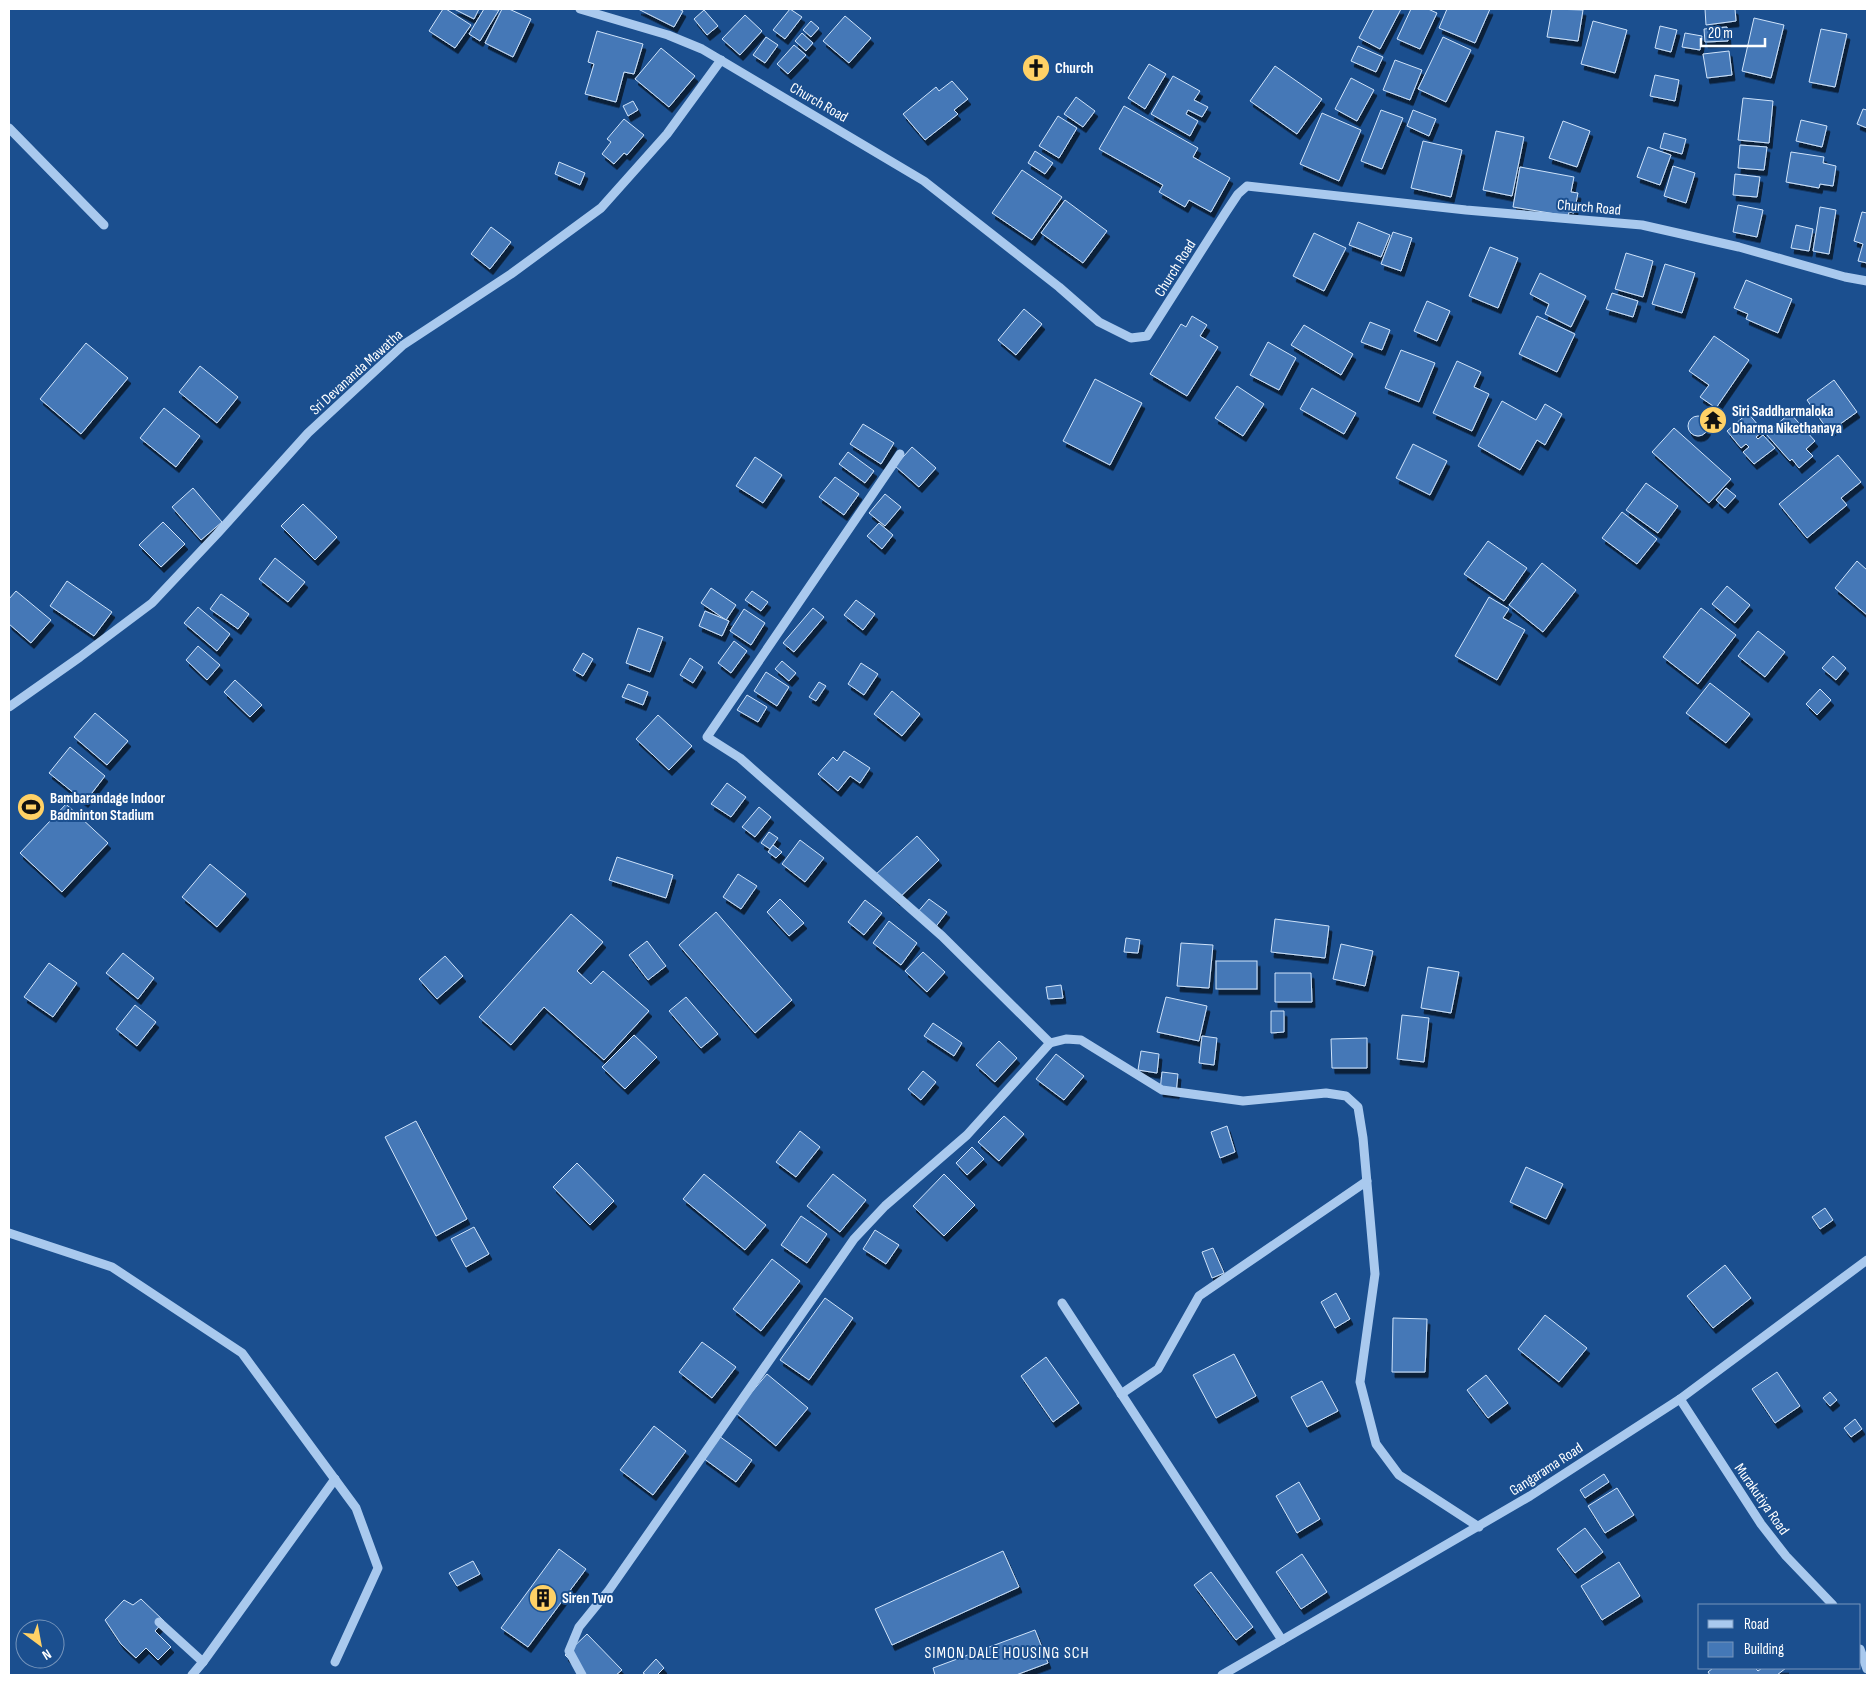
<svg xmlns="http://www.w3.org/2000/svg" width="1876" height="1684" viewBox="0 0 1876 1684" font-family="'Sofia Sans Condensed',sans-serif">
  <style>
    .building { fill: #4478b7; stroke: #cfe3fa; filter: url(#shadow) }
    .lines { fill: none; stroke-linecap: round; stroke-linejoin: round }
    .minor { stroke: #a9c9ee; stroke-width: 9 }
    .labels { text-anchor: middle; stroke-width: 4; stroke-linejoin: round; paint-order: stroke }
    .poi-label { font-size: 15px; font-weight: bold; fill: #fff; stroke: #1b4f8f; text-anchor: start }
    .street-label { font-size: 15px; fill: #fff; stroke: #1b4f8f }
    .neighbourhood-label { font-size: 16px; letter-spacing: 1px; fill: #fff; stroke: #1b4f8f }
  </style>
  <defs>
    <filter id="shadow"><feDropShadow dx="3" dy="5.5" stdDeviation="0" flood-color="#0009"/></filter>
  </defs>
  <rect width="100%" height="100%" fill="#1b4f8f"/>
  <g class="building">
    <polygon points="443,9 446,9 471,25 455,48 429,31"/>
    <polygon points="454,9 479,9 474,19"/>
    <polygon points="484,9 499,10 480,41 469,34"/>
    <polygon points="502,9 509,9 531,19 513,57 485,43"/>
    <polygon points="638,9 679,9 683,11 674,27"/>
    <polygon points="790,9 802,17 785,39 773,30"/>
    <polygon points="1374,9 1401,9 1380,49 1359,38"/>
    <polygon points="1411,9 1428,9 1437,13 1420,49 1397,39"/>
    <polygon points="1447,9 1490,9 1475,43 1439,28"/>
    <polygon points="1552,9 1583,10 1578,41 1547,37"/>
    <polygon points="1705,9 1735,9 1736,21 1706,25"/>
    <polygon points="704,10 718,26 707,35 694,19"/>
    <polygon points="745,15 762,31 740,55 722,39"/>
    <polygon points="845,16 871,38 849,63 823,41"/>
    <polygon points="1754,18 1784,25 1771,78 1742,71"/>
    <polygon points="811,21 819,28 811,37 803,30"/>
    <polygon points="1593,21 1627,30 1615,73 1581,64"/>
    <polygon points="1660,26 1677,30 1671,52 1655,48"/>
    <polygon points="1727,27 1728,41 1705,42 1704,29"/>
    <polygon points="1821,29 1847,34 1835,87 1809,82"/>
    <polygon points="597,31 643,44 634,74 624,72 616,102 585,94 594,64 588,62"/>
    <polygon points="802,33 813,43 806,51 795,41"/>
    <polygon points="1685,33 1702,36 1700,50 1682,47"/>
    <polygon points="766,37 778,45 765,63 753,55"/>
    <polygon points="1443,37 1471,50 1446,102 1418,89"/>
    <polygon points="794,45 806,55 788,74 777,64"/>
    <polygon points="1358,46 1383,57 1376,72 1351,61"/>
    <polygon points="661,48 695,76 669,107 635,79"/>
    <polygon points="1729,51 1732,75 1707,78 1703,54"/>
    <polygon points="1395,60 1422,70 1410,100 1383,90"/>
    <polygon points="1149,64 1166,74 1145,109 1128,98"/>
    <polygon points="1275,66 1322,99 1297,134 1250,101"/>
    <polygon points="1655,75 1679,80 1675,101 1650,96"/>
    <polygon points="1173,76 1200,91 1194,100 1208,107 1202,117 1188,110 1186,114 1198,121 1190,136 1151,114"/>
    <polygon points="1351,78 1374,90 1357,121 1335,109"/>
    <polygon points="952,81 968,99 954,110 958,114 925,140 903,114 936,87 939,91"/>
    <polygon points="1076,97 1095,111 1083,127 1064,114"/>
    <polygon points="1743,98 1773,101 1769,143 1738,140"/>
    <polygon points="633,101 638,110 628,116 623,106"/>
    <polygon points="1124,106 1198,148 1193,157 1230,178 1211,212 1189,200 1185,207 1159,192 1163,185 1099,149"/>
    <polygon points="1863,109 1867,110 1867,128 1857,124"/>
    <polygon points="1381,110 1403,118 1382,169 1361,161"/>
    <polygon points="1413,110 1436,119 1429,136 1407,126"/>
    <polygon points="1322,113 1361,130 1339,181 1300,164"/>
    <polygon points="1058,116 1077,128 1059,158 1039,146"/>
    <polygon points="624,119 644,135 627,155 624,153 614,164 602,154 611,142 607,139"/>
    <polygon points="1801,120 1827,126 1822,147 1796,141"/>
    <polygon points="1563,121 1590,131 1577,167 1549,158"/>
    <polygon points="1496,131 1524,137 1512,196 1483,190"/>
    <polygon points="1664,133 1686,139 1682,154 1660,148"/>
    <polygon points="1423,141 1462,150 1451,197 1411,188"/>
    <polygon points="1740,145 1767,147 1764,170 1738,168"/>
    <polygon points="1648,147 1671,155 1660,185 1637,177"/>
    <polygon points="1035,151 1053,163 1045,174 1028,163"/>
    <polygon points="1791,152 1824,157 1823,163 1836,166 1833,186 1820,184 1819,188 1786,182"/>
    <polygon points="559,162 585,173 580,185 555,174"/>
    <polygon points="1673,166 1695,173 1686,203 1664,196"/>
    <polygon points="1520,167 1574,177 1571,192 1578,193 1574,213 1569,212 1568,216 1513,207"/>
    <polygon points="1022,170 1062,197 1032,240 992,213"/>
    <polygon points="1735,174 1760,177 1757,197 1733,195"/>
    <polygon points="1065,200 1107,231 1083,263 1041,233"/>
    <polygon points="1738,205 1763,210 1757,237 1733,232"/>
    <polygon points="1820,207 1836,210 1829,254 1813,251"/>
    <polygon points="1862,212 1867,213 1867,263 1858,261 1863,244 1854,241"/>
    <polygon points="1358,222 1390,235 1381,257 1349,245"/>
    <polygon points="1796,225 1813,229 1809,251 1791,248"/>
    <polygon points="491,227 511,242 490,269 471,254"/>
    <polygon points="1393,232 1412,238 1401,271 1381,264"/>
    <polygon points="1314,233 1346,248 1324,291 1293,276"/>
    <polygon points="1490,247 1518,258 1498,308 1469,296"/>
    <polygon points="1626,253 1653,261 1643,297 1615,289"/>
    <polygon points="1665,264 1695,273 1682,313 1652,304"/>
    <polygon points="1540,273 1586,296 1571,327 1545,314 1549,304 1530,294"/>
    <polygon points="1746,280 1792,299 1778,333 1746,319 1748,314 1734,308"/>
    <polygon points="1612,293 1638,301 1633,317 1606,309"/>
    <polygon points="1427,301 1450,311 1437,341 1414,331"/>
    <polygon points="1024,309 1042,324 1016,355 998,340"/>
    <polygon points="1192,316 1207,325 1200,336 1218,347 1187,396 1150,374 1181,324 1186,327"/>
    <polygon points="1537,316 1575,334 1557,372 1519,354"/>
    <polygon points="1370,322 1390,330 1382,350 1361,342"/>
    <polygon points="1304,325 1353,354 1341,375 1291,345"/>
    <polygon points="1714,336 1749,360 1716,408 1700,397 1709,385 1689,371"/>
    <polygon points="1268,342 1296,358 1279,390 1250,375"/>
    <polygon points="86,343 128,378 81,434 40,399"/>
    <polygon points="1401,350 1435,363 1419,402 1385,388"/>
    <polygon points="1457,361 1481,372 1474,387 1489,394 1472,431 1433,413"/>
    <polygon points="200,366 238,397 217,423 179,392"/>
    <polygon points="1095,379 1142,403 1110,465 1063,441"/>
    <polygon points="1834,380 1857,412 1829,432 1807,400"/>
    <polygon points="1237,386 1264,404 1243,436 1215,418"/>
    <polygon points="1312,388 1356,413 1344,434 1300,409"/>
    <polygon points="1502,401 1536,420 1545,404 1562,414 1545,445 1537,440 1520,470 1478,446"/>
    <polygon points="164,408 200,436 176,467 140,438"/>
    <polygon points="1748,413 1763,431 1756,437 1758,439 1763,435 1775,448 1754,464 1743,452 1749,447 1746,444 1741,448 1727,431"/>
    <polygon points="1790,413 1815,441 1806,449 1813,456 1799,468 1792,459 1790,461 1766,434"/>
    <circle cx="1698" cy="426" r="10"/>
    <polygon points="863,424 894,443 881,464 850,444"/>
    <polygon points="1674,428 1731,479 1709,503 1652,452"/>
    <polygon points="1413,444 1447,461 1430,495 1396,478"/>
    <polygon points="912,447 936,468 919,487 895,466"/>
    <polygon points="848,452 874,471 865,483 839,464"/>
    <polygon points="1838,455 1861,482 1841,498 1847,505 1807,538 1779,504"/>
    <polygon points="755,457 782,475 763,503 736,486"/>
    <polygon points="835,477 859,494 844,515 819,497"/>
    <polygon points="1646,483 1678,506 1658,533 1626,510"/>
    <polygon points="193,488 222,522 201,540 172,507"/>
    <polygon points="1726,488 1736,496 1725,508 1716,500"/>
    <polygon points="885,494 901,507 885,526 869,513"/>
    <polygon points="303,504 337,537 315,560 281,526"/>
    <polygon points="1622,512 1657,539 1637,564 1602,538"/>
    <polygon points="163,522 185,544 161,567 139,545"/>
    <polygon points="879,523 893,535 882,549 867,536"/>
    <polygon points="1488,541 1527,568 1504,601 1464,574"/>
    <polygon points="275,558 305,582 288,602 259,579"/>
    <polygon points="1857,561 1867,570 1867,615 1835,588"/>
    <polygon points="1542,563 1576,590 1543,632 1509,605"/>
    <polygon points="67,581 112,612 94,636 50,606"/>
    <polygon points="1727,586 1750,605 1735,623 1712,604"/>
    <polygon points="711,588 736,605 726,620 701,603"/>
    <polygon points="16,591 51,620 31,643 9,624 9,599"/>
    <polygon points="752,591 768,602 761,611 745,600"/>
    <polygon points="221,594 249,614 238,629 210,609"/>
    <polygon points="1489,597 1509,609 1503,618 1525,630 1497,680 1455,656"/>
    <polygon points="856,600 875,614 863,630 844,615"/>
    <polygon points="198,607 230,634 217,651 184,623"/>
    <polygon points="813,608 824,617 794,652 783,643"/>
    <polygon points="1701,608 1736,635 1698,684 1663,657"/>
    <polygon points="744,609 765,623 751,645 730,631"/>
    <polygon points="705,611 729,621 722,636 699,626"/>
    <polygon points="638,628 663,637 650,672 626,663"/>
    <polygon points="1758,631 1785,652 1765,677 1738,656"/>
    <polygon points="734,641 747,651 731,673 718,663"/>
    <polygon points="198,646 220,665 207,680 186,660"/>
    <polygon points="583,653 593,659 583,676 573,670"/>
    <polygon points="1833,656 1846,668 1836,680 1822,668"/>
    <polygon points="690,658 703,667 693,683 680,675"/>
    <polygon points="782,661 796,673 789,681 775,669"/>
    <polygon points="861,663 878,674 864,695 848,684"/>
    <polygon points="766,672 789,687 777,706 754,691"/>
    <polygon points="235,680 262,705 250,717 224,692"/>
    <polygon points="819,682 826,686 816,701 809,697"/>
    <polygon points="1710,683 1750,714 1726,743 1686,713"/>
    <polygon points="628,684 648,692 643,705 622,697"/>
    <polygon points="1820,689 1831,700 1817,715 1806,704"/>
    <polygon points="892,691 920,714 902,736 874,714"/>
    <polygon points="747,695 767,707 758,722 737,710"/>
    <polygon points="95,713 128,741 107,765 74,737"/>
    <polygon points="658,715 692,746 669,770 636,739"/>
    <polygon points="70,747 105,776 85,802 49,773"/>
    <polygon points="844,751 870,768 860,783 850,776 838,791 818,774 833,757 837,761"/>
    <polygon points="727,783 746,797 731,817 711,804"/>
    <polygon points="66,804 108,843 62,892 20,853"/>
    <polygon points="759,807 771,817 755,837 742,827"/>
    <polygon points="769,832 778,838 770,849 761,843"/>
    <polygon points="917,836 939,860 897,900 874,876"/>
    <polygon points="800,840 824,858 805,882 782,864"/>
    <polygon points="773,845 782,852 776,858 768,852"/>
    <polygon points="617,857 673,875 666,898 609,880"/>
    <polygon points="210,864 246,894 217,927 182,897"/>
    <polygon points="738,874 757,886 741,909 723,897"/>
    <polygon points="780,899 804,923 789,936 767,912"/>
    <polygon points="929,899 947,912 934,929 916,914"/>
    <polygon points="865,900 882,913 864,935 848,922"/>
    <polygon points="716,912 792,1000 755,1033 679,945"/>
    <polygon points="571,914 603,942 577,971 591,984 603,971 649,1011 604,1060 544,1007 511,1045 479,1017"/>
    <polygon points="1275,919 1329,926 1325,958 1271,952"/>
    <polygon points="889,921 917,943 901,965 873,943"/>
    <polygon points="1126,938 1140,940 1138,953 1124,952"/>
    <polygon points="647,941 666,966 648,980 629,955"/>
    <polygon points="1181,943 1213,945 1209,988 1177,986"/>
    <polygon points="1341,944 1373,951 1365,986 1333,979"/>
    <polygon points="923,952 945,972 927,992 905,971"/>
    <polygon points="123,953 154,978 138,999 106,973"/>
    <polygon points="445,956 463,976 437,999 419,979"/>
    <rect x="1216" y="961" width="41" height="28"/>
    <polygon points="49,963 77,983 53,1017 24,997"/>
    <polygon points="1428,967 1459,972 1451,1013 1421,1008"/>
    <polygon points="1275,973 1311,973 1312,1002 1275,1002"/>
    <polygon points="1061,985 1063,998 1048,999 1046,987"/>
    <polygon points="686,997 718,1034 701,1048 669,1011"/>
    <polygon points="1166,997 1207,1006 1199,1041 1157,1032"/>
    <polygon points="135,1005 156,1022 137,1046 116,1029"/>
    <polygon points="1271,1011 1284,1011 1284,1032 1271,1033"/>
    <polygon points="1402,1015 1429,1018 1424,1062 1397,1059"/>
    <polygon points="933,1023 962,1043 954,1056 924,1036"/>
    <polygon points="634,1035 657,1057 625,1089 602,1067"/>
    <polygon points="1202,1036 1217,1038 1214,1065 1199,1063"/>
    <polygon points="1367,1038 1367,1068 1332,1068 1331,1039"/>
    <polygon points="999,1041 1017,1058 995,1082 976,1065"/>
    <polygon points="1141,1051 1159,1054 1157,1073 1138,1070"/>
    <polygon points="1056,1054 1084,1076 1064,1100 1036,1079"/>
    <polygon points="923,1071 936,1082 921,1100 908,1089"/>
    <polygon points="1162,1072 1178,1074 1176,1093 1160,1091"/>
    <polygon points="1004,1116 1024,1134 999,1161 978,1142"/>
    <polygon points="416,1121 467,1219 436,1236 385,1137"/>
    <polygon points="1227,1126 1235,1152 1220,1158 1211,1132"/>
    <polygon points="800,1131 820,1147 796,1177 776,1162"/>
    <polygon points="972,1147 984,1159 967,1175 956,1163"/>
    <polygon points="577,1163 614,1201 590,1225 553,1187"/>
    <polygon points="1526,1167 1563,1184 1546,1219 1510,1202"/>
    <polygon points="704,1174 766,1225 745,1250 683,1199"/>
    <polygon points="833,1174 866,1200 840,1232 807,1206"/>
    <polygon points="944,1174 975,1205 944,1236 913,1206"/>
    <polygon points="1825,1208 1833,1220 1820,1229 1812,1217"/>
    <polygon points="801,1216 827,1234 807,1263 781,1245"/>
    <polygon points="474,1227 489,1254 466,1267 451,1239"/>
    <polygon points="875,1230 899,1245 886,1264 863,1249"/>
    <polygon points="1213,1248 1224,1273 1212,1278 1202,1252"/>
    <polygon points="772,1259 800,1281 761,1331 733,1309"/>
    <polygon points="1725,1265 1751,1298 1713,1328 1687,1296"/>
    <polygon points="1336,1293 1350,1319 1335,1328 1321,1302"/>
    <polygon points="825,1298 853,1318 809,1380 780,1360"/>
    <polygon points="1545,1315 1587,1348 1559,1382 1518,1349"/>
    <polygon points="1393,1318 1427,1319 1425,1372 1392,1372"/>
    <polygon points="702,1342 736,1367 712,1398 679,1372"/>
    <polygon points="1234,1354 1256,1396 1216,1418 1193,1375"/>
    <polygon points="1046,1357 1079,1403 1053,1422 1021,1376"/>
    <polygon points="1777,1372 1800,1406 1775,1423 1752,1389"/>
    <polygon points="767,1374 808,1408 776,1446 735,1412"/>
    <polygon points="1486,1375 1508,1403 1488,1418 1467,1390"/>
    <polygon points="1322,1381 1338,1411 1307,1427 1291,1397"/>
    <polygon points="1830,1392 1837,1400 1830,1406 1823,1398"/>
    <polygon points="1855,1419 1862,1429 1851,1437 1844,1428"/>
    <polygon points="654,1426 686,1451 653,1495 620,1470"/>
    <polygon points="719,1436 752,1460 736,1482 703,1458"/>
    <polygon points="1604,1474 1609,1482 1585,1498 1580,1490"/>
    <polygon points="1299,1482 1320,1519 1297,1533 1276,1496"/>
    <polygon points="1617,1488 1634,1515 1605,1533 1588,1506"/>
    <polygon points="1585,1528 1603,1552 1575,1573 1557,1549"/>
    <polygon points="559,1549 586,1569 528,1647 501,1628"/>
    <polygon points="1003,1551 1019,1587 892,1645 875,1609"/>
    <polygon points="1302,1554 1327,1592 1301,1609 1276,1572"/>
    <polygon points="473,1561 480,1574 457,1586 449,1573"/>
    <polygon points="1619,1562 1640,1596 1602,1620 1581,1586"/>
    <polygon points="1211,1572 1253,1627 1236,1640 1194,1585"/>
    <polygon points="141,1599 164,1621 155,1631 171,1647 158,1660 146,1648 136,1658 121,1644 105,1620 124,1600 133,1605"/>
    <polygon points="1035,1630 1048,1663 1016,1675 935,1675 933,1668"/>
    <polygon points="587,1634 622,1670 616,1675 585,1675 565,1655"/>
    <polygon points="656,1659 664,1668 657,1675 646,1675 643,1673"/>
    <polygon points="1713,1668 1755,1668 1758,1671 1762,1668 1786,1668 1777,1675 1710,1675 1708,1672"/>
  </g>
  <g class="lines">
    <g class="minor">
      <polyline points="580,9 668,35 702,49 924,181 1059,287 1099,322 1131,338 1147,336 1226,212 1238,194 1247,186 1466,210 1642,225 1739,247 1845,277 1867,281"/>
      <polyline points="9,128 104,225"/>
      <polyline points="900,454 707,737 740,758 942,936 1050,1043 1066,1039 1081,1040 1162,1090 1243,1101 1326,1093 1346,1096 1358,1107 1363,1138 1375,1274 1360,1382 1376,1444 1399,1475 1479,1527"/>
      <polyline points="9,707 80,657 152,603 217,534 308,433 403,345 511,274 601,208 667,134 721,60"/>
      <polyline points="9,1233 112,1267 242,1353 356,1508 378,1568 335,1662"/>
      <polyline points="1062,1303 1282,1640"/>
      <polyline points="1121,1394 1158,1369 1199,1296 1367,1181"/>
      <polyline points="1680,1399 1761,1524 1786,1556 1833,1605"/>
      <polyline points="159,1622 203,1662 335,1479"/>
      <polyline points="1860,1649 1867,1669"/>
      <polyline points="192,1675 203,1662"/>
      <polyline points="582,1675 569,1651 579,1627 609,1590 854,1239 885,1206 967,1135 1050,1043"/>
      <polyline points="1222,1675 1530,1496 1680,1399 1867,1260"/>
    </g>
  </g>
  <defs>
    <symbol id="church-disc" viewBox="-11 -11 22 22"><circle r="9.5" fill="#ffd166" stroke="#1b4f8f"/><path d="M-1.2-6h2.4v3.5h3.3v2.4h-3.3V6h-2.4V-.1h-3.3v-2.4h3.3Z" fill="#111"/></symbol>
    <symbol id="temple-disc" viewBox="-11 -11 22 22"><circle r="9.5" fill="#ffd166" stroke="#1b4f8f"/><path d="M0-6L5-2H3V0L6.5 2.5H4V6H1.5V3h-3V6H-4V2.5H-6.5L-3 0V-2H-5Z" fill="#111"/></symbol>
    <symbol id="stadium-disc" viewBox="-11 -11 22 22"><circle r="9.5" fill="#ffd166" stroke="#1b4f8f"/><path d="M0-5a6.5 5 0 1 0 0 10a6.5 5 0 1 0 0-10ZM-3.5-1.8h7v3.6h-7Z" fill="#111"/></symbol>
    <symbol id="building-disc" viewBox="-11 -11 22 22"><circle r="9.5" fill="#ffd166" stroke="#1b4f8f"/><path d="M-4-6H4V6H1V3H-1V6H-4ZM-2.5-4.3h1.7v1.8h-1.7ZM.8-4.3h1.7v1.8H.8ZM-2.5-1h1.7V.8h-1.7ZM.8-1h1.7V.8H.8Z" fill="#111"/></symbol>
  </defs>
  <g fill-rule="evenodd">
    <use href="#church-disc" x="1020" y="52" width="32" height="32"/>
    <use href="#temple-disc" x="1697" y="404" width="32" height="32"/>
    <use href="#stadium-disc" x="15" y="791" width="32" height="32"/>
    <use href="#building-disc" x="527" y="1582" width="32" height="32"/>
  </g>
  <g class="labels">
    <g class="poi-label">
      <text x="1055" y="73">Church</text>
      <text x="1732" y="416">Siri Saddharmaloka<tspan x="1732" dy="17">Dharma Nikethanaya</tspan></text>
      <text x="50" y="803">Bambarandage Indoor<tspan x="50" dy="17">Badminton Stadium</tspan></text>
      <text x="562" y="1603">Siren Two</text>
    </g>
    <g class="street-label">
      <text transform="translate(819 102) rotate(30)" y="5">Church Road</text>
      <text transform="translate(1589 207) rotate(5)" y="5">Church Road</text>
      <text transform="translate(1175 268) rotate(-58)" y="5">Church Road</text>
      <text transform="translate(356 372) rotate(-42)" y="5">Sri Devananda Mawatha</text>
      <text transform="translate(1546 1469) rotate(-33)" y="5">Gangarama Road</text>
      <text transform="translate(1762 1499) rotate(55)" y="5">Murakutiya Road</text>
    </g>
    <g class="neighbourhood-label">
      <text x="1007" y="1658">SIMON DALE HOUSING SCH</text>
    </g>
  </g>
  <rect width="1876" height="1684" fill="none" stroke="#ffffff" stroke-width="20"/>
  <rect x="1698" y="1604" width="162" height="65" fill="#1b4f8f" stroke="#7695bc"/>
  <rect x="1708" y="1620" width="25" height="8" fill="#a9c9ee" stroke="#7695bc"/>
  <text x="1744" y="1629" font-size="15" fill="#ffffff">Road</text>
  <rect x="1708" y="1642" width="25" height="15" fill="#4478b7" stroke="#7695bc"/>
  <text x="1744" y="1654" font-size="15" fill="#ffffff">Building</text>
  <g transform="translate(40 1644) rotate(148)"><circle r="24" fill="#1b4f8f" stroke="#7695bc"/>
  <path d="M0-4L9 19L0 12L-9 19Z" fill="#ffd166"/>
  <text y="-8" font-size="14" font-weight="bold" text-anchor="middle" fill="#ffffff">N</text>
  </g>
  <path d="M1701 38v8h64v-8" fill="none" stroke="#ffffff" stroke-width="2.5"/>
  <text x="1708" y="38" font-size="15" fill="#ffffff" stroke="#1b4f8f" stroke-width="4" paint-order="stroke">20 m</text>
</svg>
